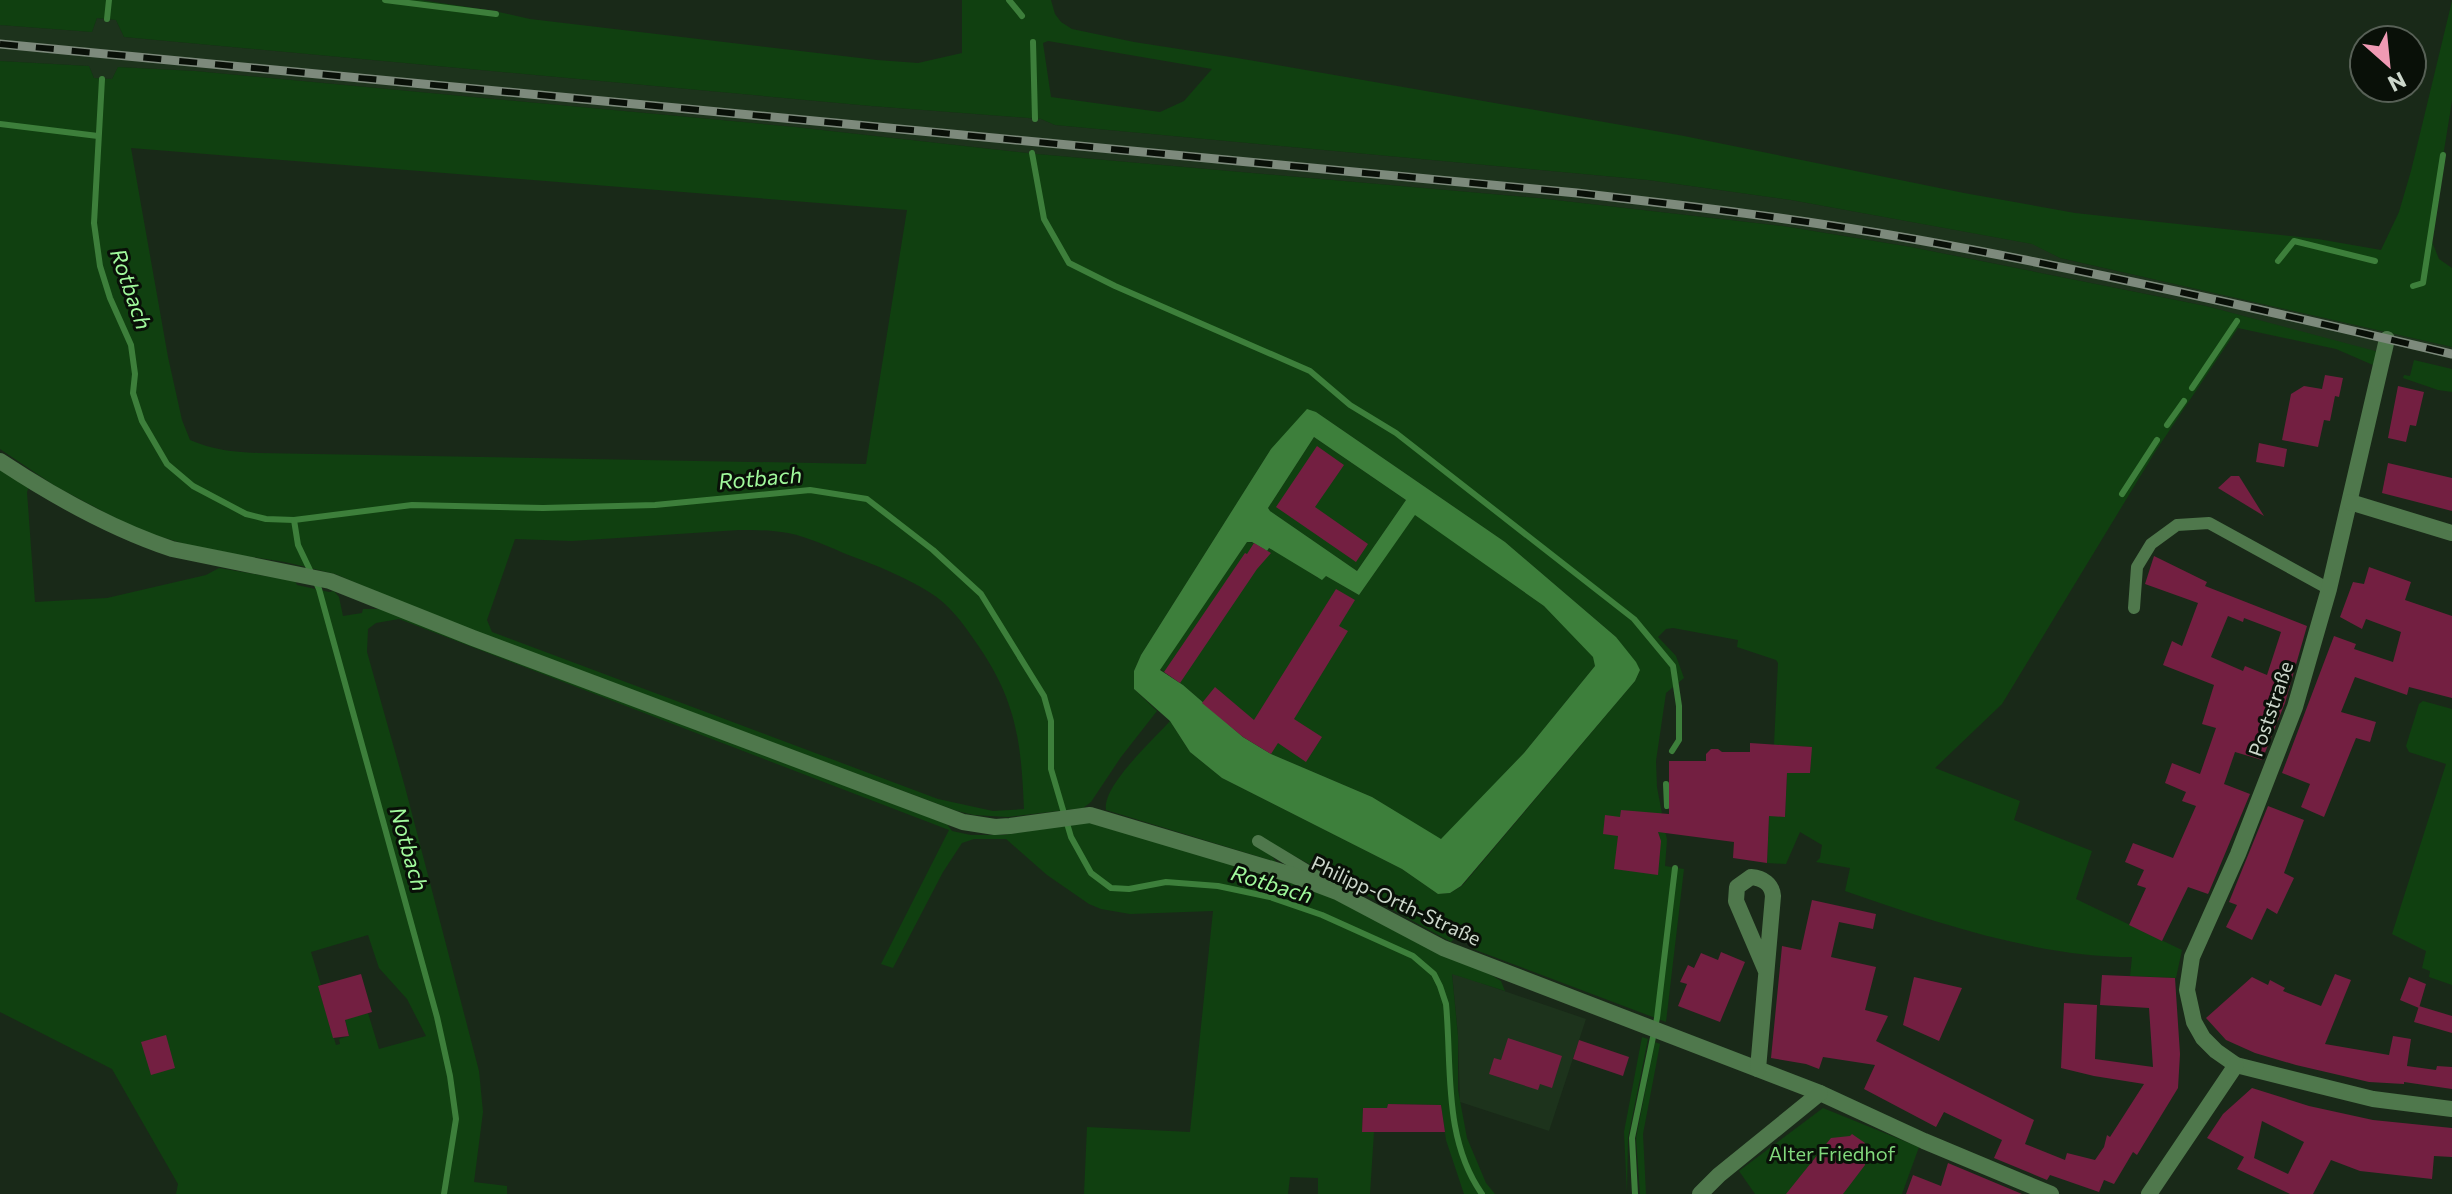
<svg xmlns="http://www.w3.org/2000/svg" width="2452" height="1194" viewBox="0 0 2452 1194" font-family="Commissioner,sans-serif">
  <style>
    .built { fill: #1d331c }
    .green { fill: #104010; fill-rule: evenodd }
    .water { fill: #3d7f3b; fill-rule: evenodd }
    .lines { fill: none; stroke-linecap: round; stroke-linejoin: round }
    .stream { stroke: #3d7f3b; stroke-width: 6 }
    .building { fill: #731f41; fill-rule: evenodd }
    .service { stroke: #4f784c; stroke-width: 12 }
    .minor { stroke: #4f784c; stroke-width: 16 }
    .rail-casing { stroke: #7d8a7c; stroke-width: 9 }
    .rail { stroke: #091008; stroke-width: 6; stroke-dasharray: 18; stroke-linecap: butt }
    .labels { text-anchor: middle; stroke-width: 6; stroke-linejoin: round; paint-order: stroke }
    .street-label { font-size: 20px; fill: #ccd7cb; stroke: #091008 }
    .park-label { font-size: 20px; fill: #81d87c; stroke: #091008 }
    .water-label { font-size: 22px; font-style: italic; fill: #a1fa9c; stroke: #091008 }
  </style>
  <rect width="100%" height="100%" fill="#192918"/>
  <g class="built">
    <polygon points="97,18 116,20 124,37 871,106 1041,119 1055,125 1648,180 1791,200 2033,244 2060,258 2452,347 2452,359 2394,345 2392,355 2363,349 2206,306 1911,247 1783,226 1538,198 1037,154 795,127 195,71 118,67 112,79 94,78 89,66 0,61 0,25 92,32"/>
    <polygon points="1452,973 1586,1019 1549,1131 1460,1102 1458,1036"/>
  </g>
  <g class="green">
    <path d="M0 0H421L494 11 530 19 877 60 918 63 962 53V0H1051L1055 14 1061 22 1072 29 1134 42 1237 58 1684 136 1964 193 2075 213 2318 239 2381 250 2399 212 2411 171 2452 1V101L2430 237 2439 259 2452 268V347L2060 258 2032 244 1791 200 1648 180 1055 125 1041 119 871 106 124 37 116 20 97 18 92 32 0 25ZM1048 41 1212 69 1184 101 1160 112 1051 97 1043 43Z"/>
    <path d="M0 61 89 66 94 78 112 79 118 67 195 71 795 127 1037 154 1538 198 1783 226 1911 247 2206 306 2379 352 2373 365 2336 349 2238 328 2155 452 2002 704 1935 768 2020 801 2014 820 2092 851 2076 899 2182 950 2176 978 2130 976 2132 957C2037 957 1934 922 1845 891L1850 868 1816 862 1820 858 1822 845 1800 832 1786 864 1767 863 1769 816H1785L1787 773H1810L1811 747 1774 745 1778 663 1776 660 1737 647 1738 640 1673 628 1666 629 1658 637 1676 656 1684 678 1666 693 1656 761 1657 787 1667 840 1665 866 1684 869 1666 1022 1473 949 1477 942 1459 934 1451 942 1260 837 1276 862 1106 810C1102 786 1154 739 1170 721L1190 752 1222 778 1402 869 1438 894 1450 893 1462 886 1635 681 1640 670 1616 637 1505 542 1316 412 1271 449 1141 655 1134 671V689L1157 711 1121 757 1091 802 1083 808 1008 817 974 815 957 811 444 620 335 574 285 562 205 550 138 530 55 486 0 449ZM131 148 907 210 866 464 258 453C233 452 213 450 190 440L182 420 168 357ZM739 530C755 530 771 530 788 533 809 537 831 548 851 556 878 566 905 577 929 592 949 604 962 622 975 641 1016 699 1021 739 1024 809L993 811 938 799 492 632 487 620 515 539 572 541Z"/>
    <polygon points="2414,360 2452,369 2452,392 2438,390 2403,378 2404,375 2410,376"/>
    <polygon points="1314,437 1406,500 1357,571 1270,511 1268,508"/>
    <path d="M0 468 29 487 27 492 35 602 107 598 206 575 219 568 295 581 297 585 329 592 334 591 339 597 343 616 362 613 363 609H382L947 824 952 831 971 835H1004L1087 822 1282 878 1335 899 1493 976 1501 981 1505 991 1452 974 1458 1036V1090L1467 1138 1486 1183 1495 1194H1464L1446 1140 1441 1105 1388 1104 1387 1108 1363 1109 1362 1131 1374 1132 1370 1194H1318V1178L1290 1177 1288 1194H1084L1087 1127 1190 1132 1213 911 1130 914 1101 909 1089 904 1047 875 1006 839H974L962 843 943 872 893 968 881 964 949 830 399 619 376 623 368 629 367 652 405 787 479 1071 483 1112 474 1182 507 1186V1194H176L178 1184 112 1069 0 1012ZM368 935 379 968 407 999 426 1036 379 1049 368 1013 345 1019 349 1036 339 1039 340 1044 336 1045 318 986 321 985 311 952Z"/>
    <path d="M1415 514 1544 606 1594 657 1595 666 1524 753 1441 840 1372 797 1271 754 1243 737 1183 685 1160 669 1247 542C1272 545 1297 564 1318 578L1326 576 1359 595Z"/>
    <polygon points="2423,701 2452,709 2452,985 2429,977 2430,971 2422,968 2426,951 2392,934 2446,764 2409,752 2406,746 2419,704"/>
    <polygon points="1642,1037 1648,1039 1628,1138 1627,1194 1624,1132"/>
    <polygon points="1655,1042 1660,1044 1643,1134 1646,1194 1640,1194 1636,1138"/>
    <polygon points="1823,1108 1919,1147 1902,1194 1755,1194 1739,1171"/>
  </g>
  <path class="water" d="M1307 409 1316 412 1505 542 1616 637 1636 662 1640 670 1635 681 1461 886 1450 893 1438 894 1402 869 1222 778 1190 752 1170 721 1134 689V671L1141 655 1271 449ZM1314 437 1406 500 1357 571 1270 511 1268 508ZM1415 515 1544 606 1593 657 1595 666 1524 753 1441 839 1372 797 1271 754 1243 737 1183 685 1160 670 1247 542H1252L1267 551 1269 548 1322 580 1326 576 1359 595Z"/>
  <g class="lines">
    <g class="stream">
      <polyline points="385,0 496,14"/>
      <polyline points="1009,0 1022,16"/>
      <polyline points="107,19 109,0"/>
      <polyline points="1033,42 1035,119"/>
      <path d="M102 79 94 223 100 266 110 298 131 345 135 374 133 393 142 421 167 464 193 486 246 514 266 519 294 520 412 505 543 508 655 505 810 490 867 499 933 550 981 594 1044 696 1051 721V769L1071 837 1091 873 1111 888 1129 889 1166 882 1218 886 1270 897 1322 915 1413 956 1434 974 1440 986 1446 1004C1452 1067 1443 1139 1482 1194"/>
      <polyline points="0,124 98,136"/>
      <polyline points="1032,153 1044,219 1069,263 1115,286 1310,371 1350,405 1396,433 1634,619 1673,666 1679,706 1679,740 1672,751"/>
      <polyline points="2278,261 2294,241 2375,261"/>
      <polyline points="2413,286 2423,283 2443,155"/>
      <polyline points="2192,388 2237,321"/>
      <polyline points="2167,425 2184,401"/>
      <polyline points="2122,494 2157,440"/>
      <polyline points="294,520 298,545 319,589 437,1017 450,1076 456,1119 444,1194"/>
      <polyline points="1666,784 1667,806"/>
      <polyline points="1635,1194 1632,1138 1657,1018 1675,868"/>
    </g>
  </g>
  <g class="building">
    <polygon points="2325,375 2343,378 2339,397 2335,396 2330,421 2324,420 2318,447 2282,440 2291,394 2304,386 2322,389"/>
    <polygon points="2398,386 2424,392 2416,426 2410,425 2406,442 2388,438"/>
    <polygon points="2259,443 2287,449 2284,467 2256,462"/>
    <polygon points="1317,446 1344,465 1315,507 1368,544 1356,562 1276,507"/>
    <polygon points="2388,463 2452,478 2452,511 2382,493"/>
    <polygon points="2231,476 2239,476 2264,516 2218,488"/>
    <polygon points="1254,543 1271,553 1257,569 1180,683 1164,672 1245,553 1247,554"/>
    <path d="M2154 556 2207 582 2205 586 2307 626 2285 703 2262 760 2235 752 2224 784 2250 794 2209 892 2208 894 2188 887 2162 941 2129 925 2146 888 2137 885 2144 870 2125 862 2133 843 2173 858 2196 806 2182 801 2186 792 2165 783 2172 763 2200 774 2216 728 2202 724 2214 685 2163 665 2172 641 2182 646 2198 603 2145 584ZM2228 616 2243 622 2244 618 2281 632 2267 675 2245 666 2243 671 2211 657Z"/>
    <polygon points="2369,567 2411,582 2405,600 2452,616 2452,698 2409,687 2407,695 2355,677 2341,712 2376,722 2370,742 2356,738 2324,817 2301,807 2310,784 2282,773 2334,636 2356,644 2354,649 2393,662 2401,632 2366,619 2362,629 2340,617 2353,582 2364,584"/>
    <polygon points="1336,589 1355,600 1339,626 1348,631 1294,719 1322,737 1306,762 1278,743 1271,754 1243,737 1202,703 1215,687 1254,720"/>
    <polygon points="1750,743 1812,747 1810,773 1787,773 1785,817 1769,816 1767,863 1733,858 1734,842 1658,832 1661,841 1658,875 1614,869 1618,836 1603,834 1605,815 1620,817 1621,810 1669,814 1669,761 1706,761 1706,754 1711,749 1718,749 1722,752 1750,752"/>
    <polygon points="2268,806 2304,820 2284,873 2294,878 2277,914 2267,908 2252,940 2226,927 2237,905 2229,902"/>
    <polygon points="1812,900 1876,914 1873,929 1839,922 1831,957 1876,967 1865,1010 1888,1016 1876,1041 2034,1120 2025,1144 2065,1160 2067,1153 2095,1160 2104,1147 2107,1135 2110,1137 2144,1084 2094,1076 2061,1068 2064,1003 2097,1005 2095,1059 2153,1067 2149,1008 2100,1005 2102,975 2175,978 2180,1054 2178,1088 2137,1155 2133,1152 2114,1184 2104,1180 2099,1192 2050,1175 2047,1180 1994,1158 2002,1140 1944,1112 1936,1127 1864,1089 1875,1065 1823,1057 1819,1069 1806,1064 1771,1058 1782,946 1801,950"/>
    <polygon points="1721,952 1745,962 1720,1022 1678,1006 1687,984 1680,982 1688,965 1694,968 1701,953 1718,960"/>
    <polygon points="361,974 372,1012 345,1020 349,1036 333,1038 318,986"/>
    <polygon points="2335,974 2351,980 2325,1044 2389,1055 2393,1036 2411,1039 2407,1066 2436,1070 2437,1066 2452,1067 2452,1089 2404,1082 2404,1084 2369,1082 2296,1065 2255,1053 2226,1040 2206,1018 2252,977 2268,985 2270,980 2285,988 2283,991 2321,1006"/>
    <polygon points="1914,977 1962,988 1939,1041 1903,1025"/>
    <polygon points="2409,977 2426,984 2419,1008 2400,1000"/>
    <polygon points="2419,1006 2452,1016 2452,1033 2414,1022"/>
    <polygon points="166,1035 175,1068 151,1075 141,1042"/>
    <polygon points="1508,1038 1562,1056 1552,1088 1540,1084 1538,1090 1489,1074 1494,1058 1501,1060"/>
    <polygon points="1579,1040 1629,1057 1623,1076 1573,1059"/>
    <path d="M2252 1088 2309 1106 2373 1120 2452 1128V1157L2434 1156 2432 1179 2360 1171 2331 1160 2313 1194H2290L2237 1169 2244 1157 2207 1138 2223 1114ZM2262 1121 2304 1142 2288 1174 2254 1158Z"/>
    <polygon points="1388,1104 1441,1105 1445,1132 1362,1132 1363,1108 1387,1108"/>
    <polygon points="1852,1134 1865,1143 1863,1146 1865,1165 1843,1194 1786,1194 1831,1138 1850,1136"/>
    <polygon points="1948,1163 2022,1194 1906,1194 1913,1175 1941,1186"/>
  </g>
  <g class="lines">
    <g class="service">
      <polyline points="2134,608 2137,567 2151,544 2177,525 2209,523 2329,589"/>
      <polyline points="1258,841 1324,881"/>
    </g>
    <g class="minor">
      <polyline points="2387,339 2329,589 2295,707 2238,854 2192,957 2187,990 2194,1022 2203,1038 2216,1051 2236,1065 2373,1099 2452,1109"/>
      <path d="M0 461C53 496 112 529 172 549L330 581 473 638 963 822 995 827 1010 826 1090 815 1292 875 1337 892 1443 948 1820 1093 1924 1141 2051 1194"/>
      <polyline points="2350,502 2452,533"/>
      <path d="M1758 1069 1773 896C1772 884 1763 878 1751 877L1737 887 1736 901 1766 971"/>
      <polyline points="1700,1194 1719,1175 1820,1093"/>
      <polyline points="2149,1194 2236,1065"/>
    </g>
    <defs>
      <path id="rail" d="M0 44 1577 193C1689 206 1801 219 1913 239 2094 271 2273 312 2452 354"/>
    </defs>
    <use href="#rail" class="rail-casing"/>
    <use href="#rail" class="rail"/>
  </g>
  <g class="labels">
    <g class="street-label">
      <text transform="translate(2271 709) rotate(-71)" y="7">Poststraße</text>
      <text transform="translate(1396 901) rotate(25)" y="7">Philipp-Orth-Straße</text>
    </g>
    <g class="park-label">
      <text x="1832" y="1161">Alter Friedhof</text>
    </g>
    <g class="water-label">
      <text transform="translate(131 289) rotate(71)" y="8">Rotbach</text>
      <text transform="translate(760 478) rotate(-5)" y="8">Rotbach</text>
      <text transform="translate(409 849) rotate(74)" y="8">Notbach</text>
      <text transform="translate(1272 884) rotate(17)" y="8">Rotbach</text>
    </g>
  </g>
  <g transform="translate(2388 64) rotate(153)"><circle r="38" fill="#091008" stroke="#576056" stroke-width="2"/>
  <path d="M0-6L14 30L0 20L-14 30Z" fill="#f09ab4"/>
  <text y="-12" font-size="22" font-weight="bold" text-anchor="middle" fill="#ccd7cb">N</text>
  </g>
</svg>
